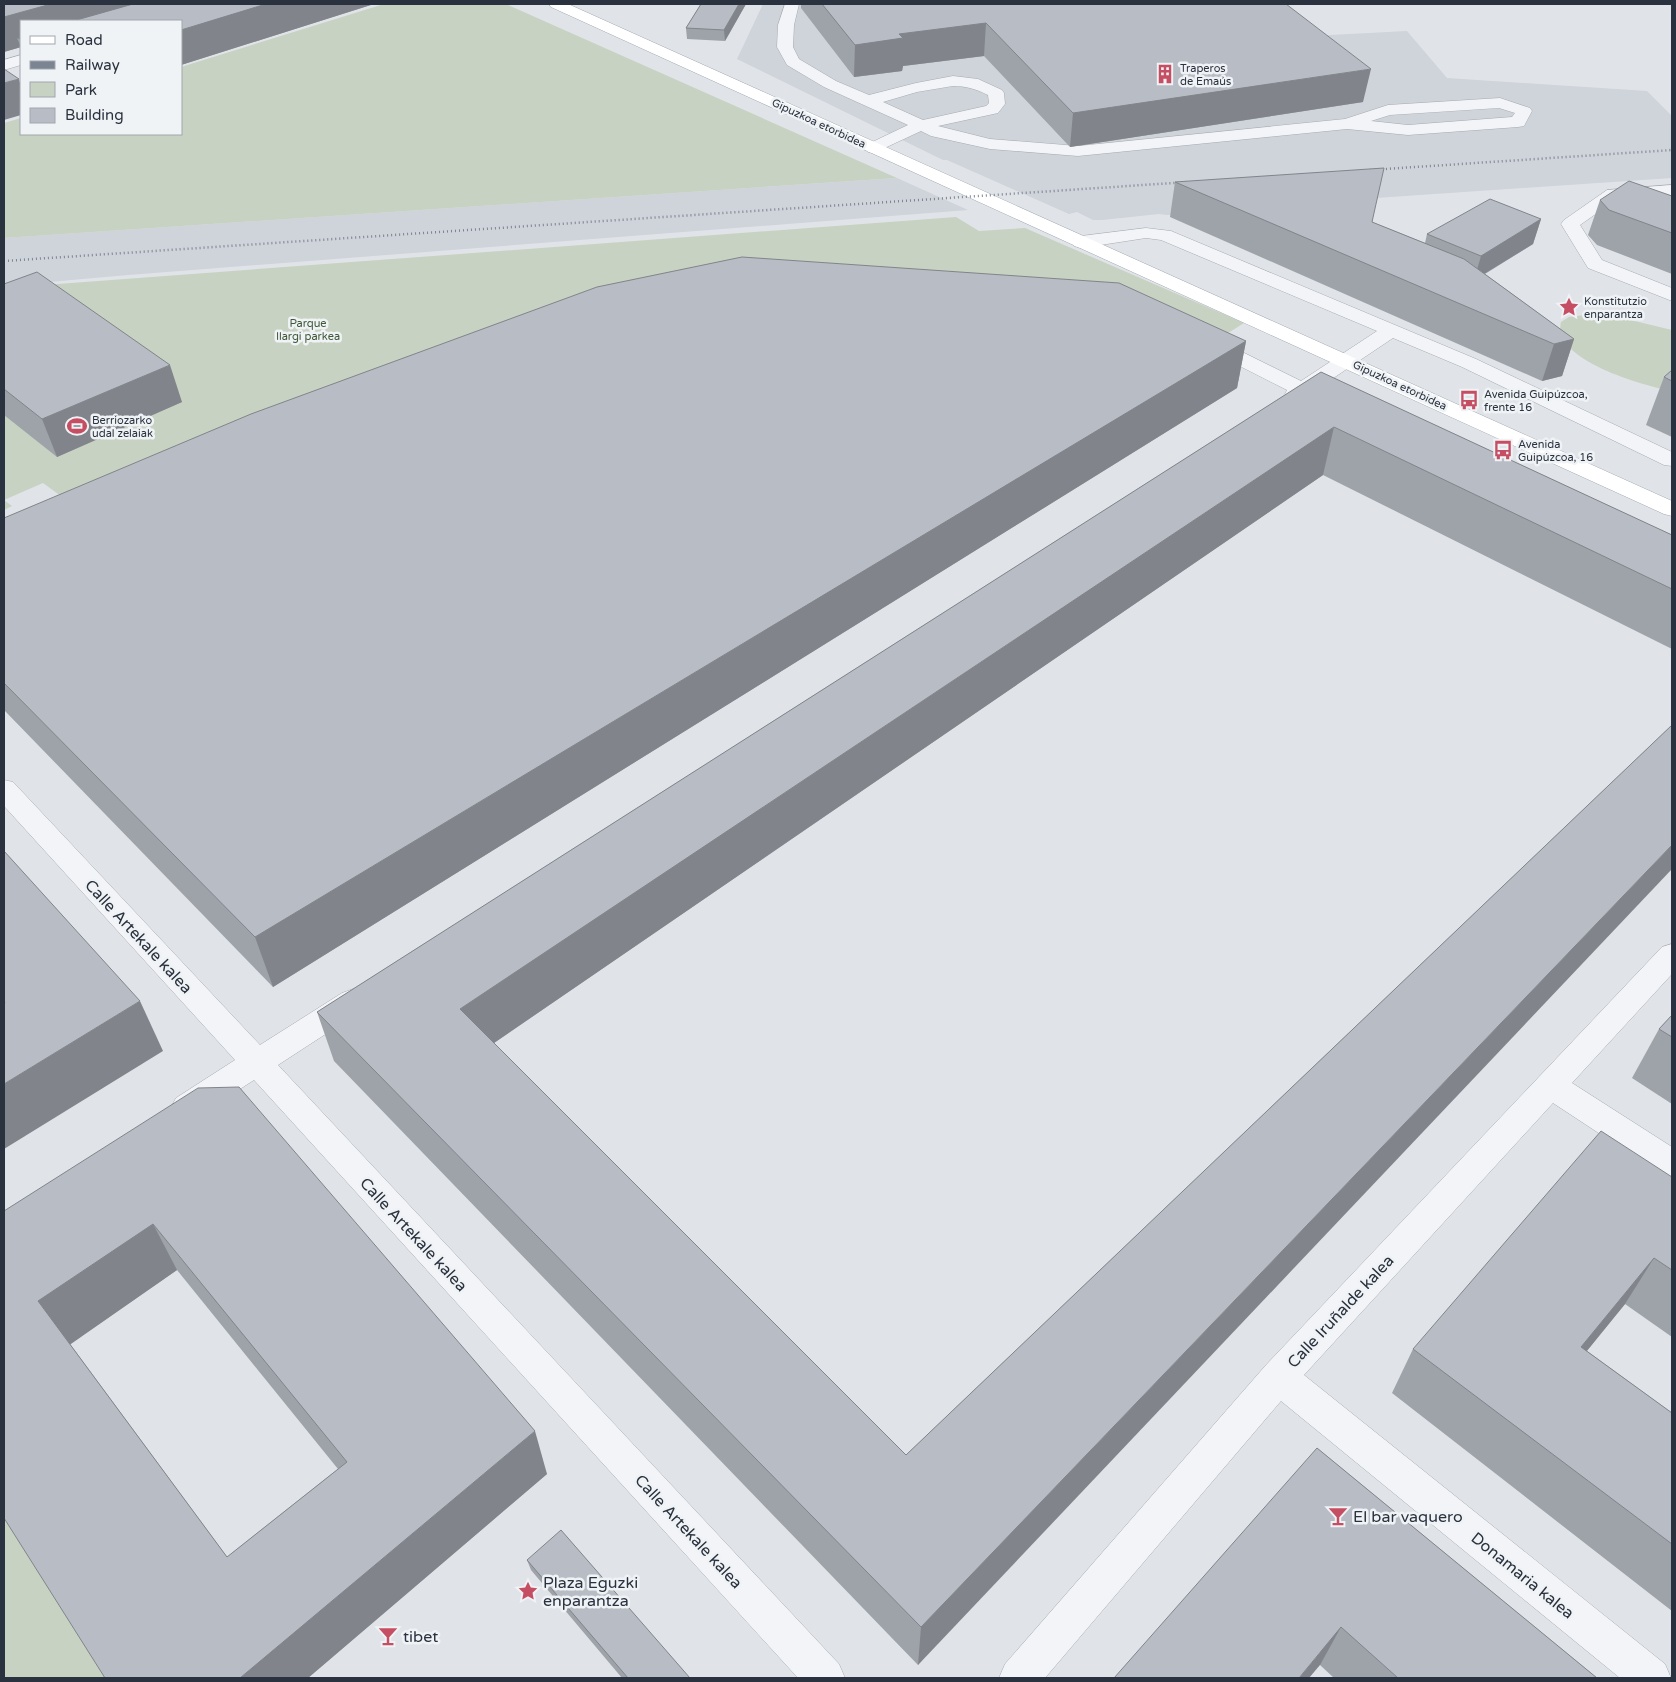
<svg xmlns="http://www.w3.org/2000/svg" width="1676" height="1682" viewBox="0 0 1676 1682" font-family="'Varela Round',sans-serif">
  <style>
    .built { fill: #cfd3da }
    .green { fill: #c7d2c2 }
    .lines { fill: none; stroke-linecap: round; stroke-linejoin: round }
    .minor-casing { stroke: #a6abb2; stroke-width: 1 }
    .major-casing { stroke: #a1a9b3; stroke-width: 1 }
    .minor { fill: #f3f4f7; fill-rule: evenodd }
    .major { fill: #fff; fill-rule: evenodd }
    .rail { stroke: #7b8491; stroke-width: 2.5; stroke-dasharray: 1 3; stroke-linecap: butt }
    .wall { fill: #9ea3a9; fill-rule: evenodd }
    .shaded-wall { fill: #81848a }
    .building { fill: #b8bdc5; stroke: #81848a; fill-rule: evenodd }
    .labels { text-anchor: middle; stroke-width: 5; stroke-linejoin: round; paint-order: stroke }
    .far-poi-label { font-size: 11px; fill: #2a323f; stroke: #f0f3f6; text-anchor: start }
    .far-street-label { font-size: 11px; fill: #2a323f; stroke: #f0f3f6 }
    .far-park-label { font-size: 11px; fill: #405938; stroke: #f0f3f6 }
    .near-street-label { font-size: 16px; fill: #2a323f; stroke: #f0f3f6 }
    .near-poi-label { font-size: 16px; fill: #2a323f; stroke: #f0f3f6; text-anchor: start }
  </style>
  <rect width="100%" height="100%" fill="#e0e4e8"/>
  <g class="built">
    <polygon points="763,4 1249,4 1292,37 1407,31 1447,78 1647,91 1672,116 1672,178 1376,198 1168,215 1159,214 1102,220 1093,220 1077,212 1069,214 947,160 943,160 737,59"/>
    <polygon points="897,178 968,210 128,275 4,286 4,238"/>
  </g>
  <g class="green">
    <polygon points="384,4 506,4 897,178 4,238 4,123 21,118 21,134 181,134 181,67"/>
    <polygon points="956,217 979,231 1025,228 1244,323 1225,335 65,499 43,483 4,500 12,506 4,510 4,288"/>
    <path d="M1593 314 1614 316 1672 330V391C1644 386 1551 360 1561 322L1569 317Z"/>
    <polygon points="4,1507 113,1678 4,1678"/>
  </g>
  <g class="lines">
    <defs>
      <g id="minor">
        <path d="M785 4H799L794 25 793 47 799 59 836 81 869 95 916 83 953 76 978 79 1002 90 1004 93 1005 104 998 113 938 126 990 139 1078 146 1345 119 1388 105 1500 98 1530 108 1532 111 1524 126 1518 127 1408 135 1347 129 1078 156 990 149 931 136 921 131 874 153 868 152 865 148 868 144 908 125 824 87 787 65 777 47 778 25ZM953 86C966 86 976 89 988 95L989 103 986 106 923 120 883 102 917 92ZM1499 108 1515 113 1512 117 1408 125 1371 121 1390 115Z"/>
        <polygon points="21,55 21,65 4,70 4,60"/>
        <polygon points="1672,185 1672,195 1617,199 1580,225 1602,260 1672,288 1672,301 1588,268 1561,224 1564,220 1607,190"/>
        <path d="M1146 228 1171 231 1476 359 1672 452V466L1664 465 1462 367 1393 338 1317 389 1337 399 1340 403 1337 407C1325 411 1315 403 1303 398L1295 400 1288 398 1285 394 1287 390 1200 346 1197 342 1200 338 1207 336 1214 338 1301 381 1377 331 1161 240 1146 238 1081 248 1074 246 1072 242 1074 238 1081 236Z"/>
        <polygon points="4,780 13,782 260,1045 342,993 353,989 364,993 368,1001 364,1009 278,1065 839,1664 845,1678 798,1678 254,1080 198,1116 187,1120 176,1116 171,1107 176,1098 235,1060 4,806"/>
        <polygon points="1672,944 1672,974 1572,1083 1672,1147 1672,1178 1661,1174 1553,1103 1304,1375 1665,1664 1671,1678 1620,1678 1281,1401 1045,1678 999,1678 1005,1664 1266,1365 1662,947"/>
      </g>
      <polygon id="major" points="549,4 568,4 1672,501 1672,516 1664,514 551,7"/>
    </defs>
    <use href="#minor" class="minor-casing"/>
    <use href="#major" class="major-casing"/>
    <use href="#minor" class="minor"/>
    <use href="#major" class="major"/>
    <g class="rail">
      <polyline points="1370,170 1672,150"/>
      <polyline points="4,261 1188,182"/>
    </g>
  </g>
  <g class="wall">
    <polygon points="4,4 374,4 181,65 21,21 21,49 21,47 4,52"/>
    <polygon points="701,4 746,4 725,41 687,39 686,28"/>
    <polygon points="801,4 1286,4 1363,102 1070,147 984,56 903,66 902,71 854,77 801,8"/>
    <polygon points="1175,182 1372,222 1425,243 1427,234 1541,219 1533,244 1485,274 1574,339 1562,376 1542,381 1170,217"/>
    <polygon points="1672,196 1672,274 1597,245 1588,235 1600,200"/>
    <polygon points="4,284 182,402 57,457 4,415"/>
    <polygon points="1246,341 1237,388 273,987 4,710 4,518"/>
    <polygon points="1672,370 1672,437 1646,425 1664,377"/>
    <polygon points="1321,372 1672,535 1672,649 1323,475 494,1043 906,1455 1672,725 918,1665 334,1061 317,1012"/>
    <polygon points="1672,1015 1672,1104 1632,1078 1659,1029"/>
    <path d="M239 1087 547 1474 308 1678H105L4 1211ZM177 1270 338 1469 227 1557 70 1344Z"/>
    <polygon points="1672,1177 1672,1337 1625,1304 1587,1351 1672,1413 1672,1611 1392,1393 1413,1349"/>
    <polygon points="1317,1448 1597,1678 1334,1678 1320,1665"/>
    <polygon points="527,1560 690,1678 622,1678 531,1570"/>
  </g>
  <g class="shaded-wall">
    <polygon points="51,4 171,4 111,21 21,21 21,40 17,38 21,47 4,52 4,17"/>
    <polygon points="266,4 374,4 181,65 181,30"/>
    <polygon points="739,4 746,4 725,41 724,30"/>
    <polygon points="986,23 984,56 903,66 902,71 854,77 855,45 899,34"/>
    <polygon points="1371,69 1363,102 1070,147 1073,113"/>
    <polygon points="19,79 21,87 21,115 4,120 4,83"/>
    <polygon points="1541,219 1533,244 1474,280 1481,256"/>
    <polygon points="1574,339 1562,376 1542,381 1554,344"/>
    <polygon points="1246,341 1237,388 273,987 255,937"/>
    <polygon points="170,365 182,402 57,457 42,419"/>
    <polygon points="1334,427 1323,475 472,1058 460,1009"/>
    <polygon points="1672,845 1672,869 918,1665 921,1627"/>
    <polygon points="140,1001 163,1051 4,1149 4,1084"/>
    <polygon points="153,1224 177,1270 68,1346 38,1301"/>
    <polygon points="1654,1258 1625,1304 1554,1391 1581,1347"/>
    <polygon points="535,1431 547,1474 308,1678 240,1678"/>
    <polygon points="1341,1627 1320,1665 1309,1678 1299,1678"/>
  </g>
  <g class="building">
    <polygon points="4,4 51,4 4,17"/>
    <polygon points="133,4 266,4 181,30 181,21 73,21"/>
    <polygon points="701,4 739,4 724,30 686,28"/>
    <polygon points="822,4 1286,4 1371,69 1073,113 986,23 899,34 903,38 855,45"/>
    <polygon points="4,69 19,79 4,83"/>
    <polygon points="1384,168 1372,222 1464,259 1574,339 1554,344 1175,182"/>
    <polygon points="1629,181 1672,196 1672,233 1609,210 1600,200"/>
    <polygon points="1490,199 1541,219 1481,256 1427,234"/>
    <polygon points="742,257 1119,283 1246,341 255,937 4,683 4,518 251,414 597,287"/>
    <polygon points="37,272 170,365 42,419 4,389 4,284"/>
    <polygon points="1672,370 1672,381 1664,377"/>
    <polygon points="1321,372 1672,535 1672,589 1334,427 460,1009 906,1455 1672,725 1672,845 921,1627 317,1012"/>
    <polygon points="4,851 140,1001 4,1084 4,1004 5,1003 4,1001"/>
    <polygon points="1672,1015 1672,1037 1659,1029"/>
    <path d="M239 1087 535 1431 240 1678H105L4 1518V1211L198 1088ZM153 1224 347 1462 227 1557 38 1301Z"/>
    <polygon points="1601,1131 1672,1177 1672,1270 1654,1258 1581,1347 1672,1413 1672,1544 1413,1349"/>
    <polygon points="1317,1448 1597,1678 1398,1678 1341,1627 1299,1678 1114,1678"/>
    <polygon points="561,1530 690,1678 628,1678 527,1560"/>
  </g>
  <defs>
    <symbol id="building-bare" viewBox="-9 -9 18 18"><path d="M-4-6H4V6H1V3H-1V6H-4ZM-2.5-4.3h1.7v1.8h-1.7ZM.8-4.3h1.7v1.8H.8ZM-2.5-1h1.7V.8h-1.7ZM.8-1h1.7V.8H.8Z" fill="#c54e63" stroke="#f0f3f6" stroke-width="2.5" paint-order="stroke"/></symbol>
    <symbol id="sight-bare" viewBox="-9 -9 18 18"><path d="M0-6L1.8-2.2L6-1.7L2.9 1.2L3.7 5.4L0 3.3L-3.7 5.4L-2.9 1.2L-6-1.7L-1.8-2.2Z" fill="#c54e63" stroke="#f0f3f6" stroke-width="2.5" paint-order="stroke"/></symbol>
    <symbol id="bus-bare" viewBox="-9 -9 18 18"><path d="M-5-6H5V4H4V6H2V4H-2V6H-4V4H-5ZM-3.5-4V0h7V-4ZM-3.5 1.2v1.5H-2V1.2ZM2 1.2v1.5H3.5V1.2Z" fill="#c54e63" stroke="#f0f3f6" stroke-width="2.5" paint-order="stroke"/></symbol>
    <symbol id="stadium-bare" viewBox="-9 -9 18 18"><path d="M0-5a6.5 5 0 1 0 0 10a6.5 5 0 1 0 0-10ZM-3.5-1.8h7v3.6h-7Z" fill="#c54e63" stroke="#f0f3f6" stroke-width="2.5" paint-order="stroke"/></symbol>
    <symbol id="bar-bare" viewBox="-9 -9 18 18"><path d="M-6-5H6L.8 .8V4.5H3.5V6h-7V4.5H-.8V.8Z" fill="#c54e63" stroke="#f0f3f6" stroke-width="2.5" paint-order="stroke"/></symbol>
  </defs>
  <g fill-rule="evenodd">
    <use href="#building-bare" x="1151" y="60" width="28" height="28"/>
    <use href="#sight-bare" x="1555" y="293" width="28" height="28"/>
    <use href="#bus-bare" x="1455" y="386" width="28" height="28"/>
    <use href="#stadium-bare" x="63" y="412" width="28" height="28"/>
    <use href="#bus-bare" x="1489" y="436" width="28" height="28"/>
    <use href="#bar-bare" x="1324" y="1502" width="28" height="28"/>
    <use href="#sight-bare" x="514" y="1577" width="28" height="28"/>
    <use href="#bar-bare" x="374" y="1622" width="28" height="28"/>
  </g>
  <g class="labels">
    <g class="far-poi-label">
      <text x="1180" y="72">Traperos<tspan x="1180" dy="13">de Emaús</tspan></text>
      <text x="1584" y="305">Konstitutzio<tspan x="1584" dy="13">enparantza</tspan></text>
      <text x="1484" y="398">Avenida Guipúzcoa,<tspan x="1484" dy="13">frente 16</tspan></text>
      <text x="92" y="424">Berriozarko<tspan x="92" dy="13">udal zelaiak</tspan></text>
      <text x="1518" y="448">Avenida<tspan x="1518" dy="13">Guipúzcoa, 16</tspan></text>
    </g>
    <g class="far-street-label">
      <text transform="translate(819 123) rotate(25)" y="4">Gipuzkoa etorbidea</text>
      <text transform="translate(1400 385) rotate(25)" y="4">Gipuzkoa etorbidea</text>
    </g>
    <g class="far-park-label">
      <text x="308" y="327">Parque<tspan x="308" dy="13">Ilargi parkea</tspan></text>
    </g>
    <g class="near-street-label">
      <text transform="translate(139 936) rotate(47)" y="6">Calle Artekale kalea</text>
      <text transform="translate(414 1234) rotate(47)" y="6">Calle Artekale kalea</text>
      <text transform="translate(1340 1311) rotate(-47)" y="6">Calle Iruñalde kalea</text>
      <text transform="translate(689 1531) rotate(47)" y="6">Calle Artekale kalea</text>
      <text transform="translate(1523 1575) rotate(39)" y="6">Donamaria kalea</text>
    </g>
    <g class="near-poi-label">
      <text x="1353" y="1522">El bar vaquero</text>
      <text x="543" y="1588">Plaza Eguzki<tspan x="543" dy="18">enparantza</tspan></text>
      <text x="403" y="1642">tibet</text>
    </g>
  </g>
  <rect width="1676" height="1682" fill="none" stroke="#2a323f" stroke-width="10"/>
  <rect x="20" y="20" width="162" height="115" fill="#f0f3f6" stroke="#a1a6ad"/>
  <rect x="30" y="36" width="25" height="8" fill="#ffffff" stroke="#a1a6ad"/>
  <text x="65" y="45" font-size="15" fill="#2a323f">Road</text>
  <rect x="30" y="61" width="25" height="8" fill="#7b8491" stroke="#a1a6ad"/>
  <text x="65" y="70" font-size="15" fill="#2a323f">Railway</text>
  <rect x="30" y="82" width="25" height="15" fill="#c7d2c2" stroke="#a1a6ad"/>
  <text x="65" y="95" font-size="15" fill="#2a323f">Park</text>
  <rect x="30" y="108" width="25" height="15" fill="#b8bdc5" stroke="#a1a6ad"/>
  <text x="65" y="120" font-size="15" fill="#2a323f">Building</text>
</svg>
